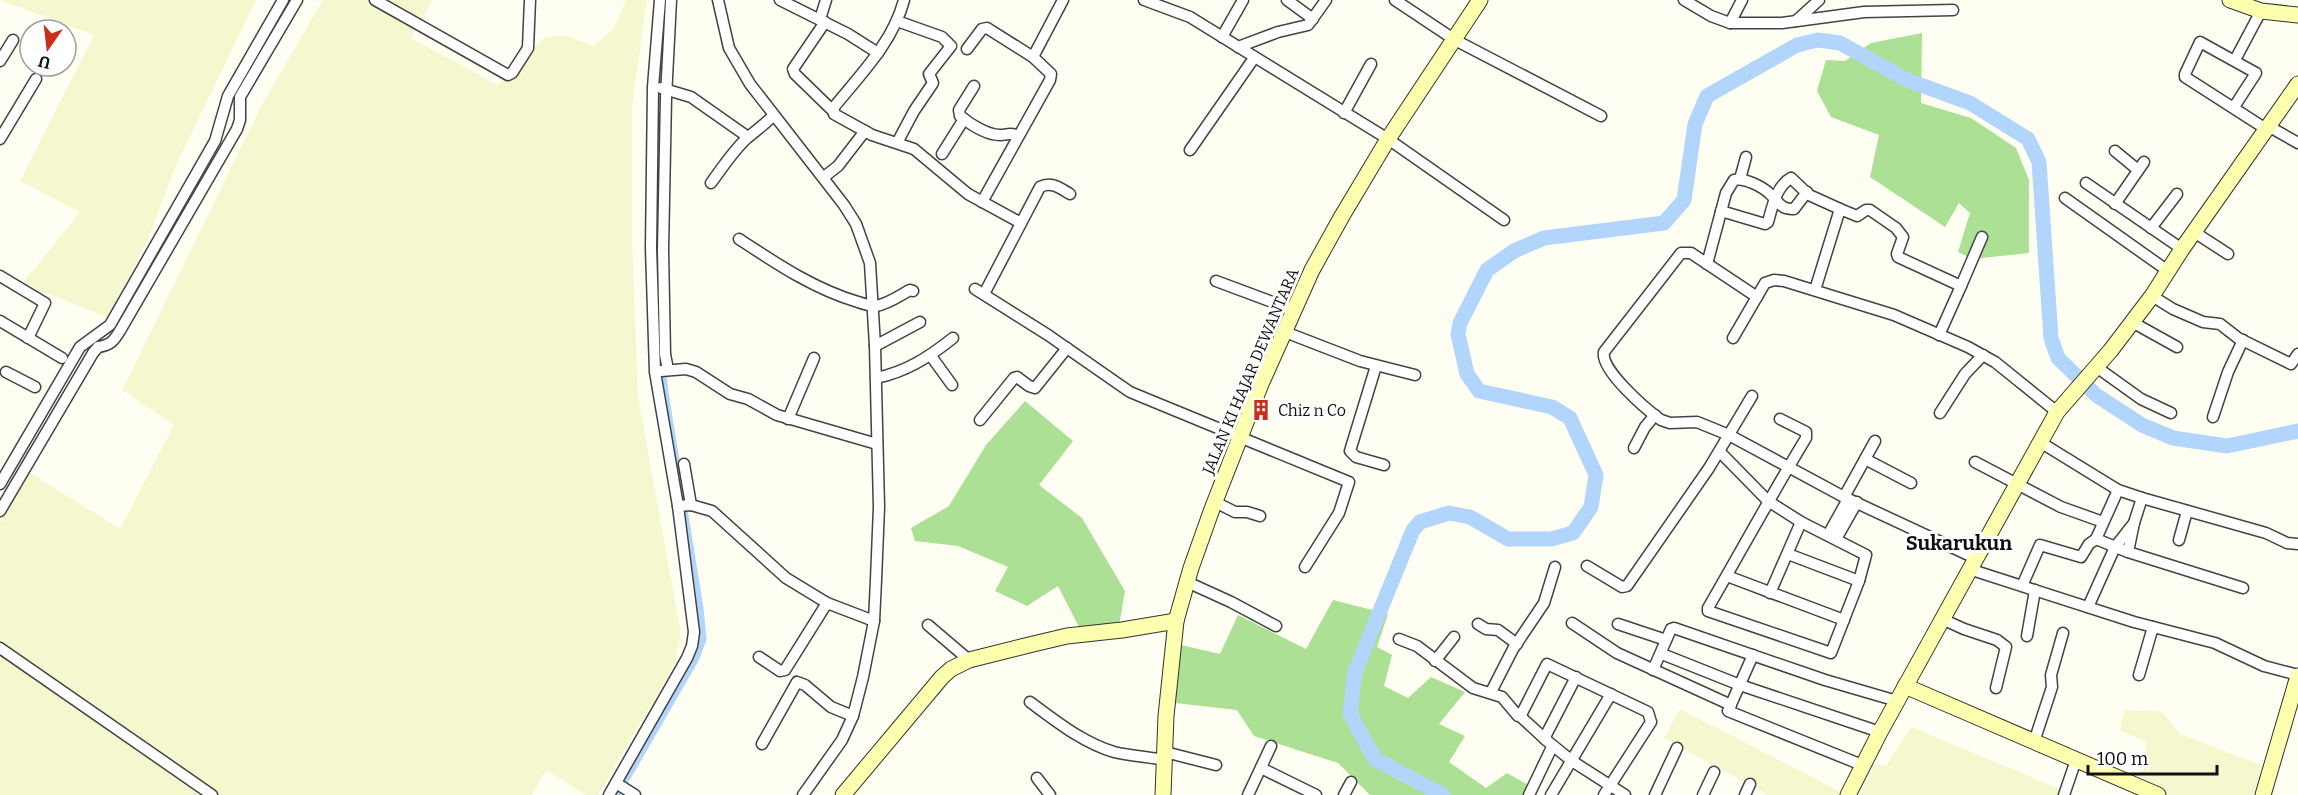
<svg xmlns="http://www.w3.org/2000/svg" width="2298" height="795" viewBox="0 0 2298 795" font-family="Bitter,serif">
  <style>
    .farmland { fill: #f5f8cf }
    .forest { fill: #abe095 }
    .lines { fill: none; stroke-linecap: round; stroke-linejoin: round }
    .canal { stroke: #b2d5fb; stroke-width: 9 }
    .river { stroke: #b2d5fb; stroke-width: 15 }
    .street-casing { stroke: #434343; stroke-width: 13 }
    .secondary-casing { stroke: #323232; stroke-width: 17 }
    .street { stroke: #fff; stroke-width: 10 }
    .secondary { stroke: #fcffad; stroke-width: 15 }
    .labels { text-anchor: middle; stroke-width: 6; stroke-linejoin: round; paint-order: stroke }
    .street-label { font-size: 16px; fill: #101010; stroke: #fff }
    .poi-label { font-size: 16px; fill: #101010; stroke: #fff; text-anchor: start }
    .quarter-label { font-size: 20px; font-weight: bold; fill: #101010; stroke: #fff }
  </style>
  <rect width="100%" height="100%" fill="#fffef2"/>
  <g class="farmland">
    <polygon points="0,0 256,0 177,163 148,238 108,318 23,283 80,212 20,181 94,35"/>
    <polygon points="323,0 433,0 411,38 498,85 545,37 565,35 594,46 614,28 626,0 647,0 632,107 632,239 638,396 681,634 675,663 598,795 586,795 546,770 532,795 0,795 0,523 29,472 120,529 174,425 122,390 264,101"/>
    <polygon points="1680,709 1847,795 1768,795 1664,738"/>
    <polygon points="2124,710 2162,711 2179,734 2262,765 2253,795 2161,795 2138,783 2147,742 2120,731"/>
    <polygon points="1911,727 2074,795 1859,795 1875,764 1886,766"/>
  </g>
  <g class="forest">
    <polygon points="1922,33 1921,103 1971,118 2016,148 2029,180 2029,253 1973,259 1958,252 1970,213 1959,203 1945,227 1870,177 1879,135 1831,117 1817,91 1826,60 1845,61 1871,43"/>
    <polygon points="1025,401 1073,441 1039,485 1082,518 1125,591 1119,626 1083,635 1058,586 1027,606 995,591 1008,567 958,546 915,541 911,528 949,506 986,445"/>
    <polygon points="1333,600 1388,614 1377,647 1392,655 1384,686 1408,698 1431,677 1465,692 1439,724 1465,736 1449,762 1486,788 1507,773 1532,787 1525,795 1370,795 1338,763 1254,736 1237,710 1175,703 1181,645 1220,654 1238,615 1306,649"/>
  </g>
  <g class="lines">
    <g class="canal">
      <polyline points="663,21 666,0"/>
      <polyline points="658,297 658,116 661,50"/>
      <polyline points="616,795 695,658 702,639 699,608 664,393 659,338"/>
    </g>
    <polyline class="river" points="1443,795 1375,759 1350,714 1355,672 1413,530 1420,522 1449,513 1470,517 1508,539 1551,539 1573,533 1591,507 1596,475 1570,418 1552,407 1479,391 1467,374 1458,334 1460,323 1487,270 1514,251 1544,238 1664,223 1684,200 1695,124 1707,96 1797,45 1818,40 1840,43 1907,80 1970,103 2028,139 2039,162 2051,338 2058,358 2096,395 2142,425 2173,438 2227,446 2298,431"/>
    <defs>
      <g id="street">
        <polyline points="375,0 508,75 512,73 528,48 530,0"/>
        <polyline points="718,0 729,48 750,84 844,205 856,224 870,263 875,346 879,507 876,580 874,621 863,677 853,716 842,740 803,795"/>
        <polyline points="780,0 848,34 878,53"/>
        <path d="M904 0C893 42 861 74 834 107V114L872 135 914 149 968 194 1021 223"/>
        <polyline points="1144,0 1190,17 1388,139 1504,220"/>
        <polyline points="1287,0 1313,19"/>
        <polyline points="1395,0 1455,40 1601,116"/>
        <polyline points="1684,0 1711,16 1730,23 1782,23 1864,12 1953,10"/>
        <polyline points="820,19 826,0"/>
        <polyline points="897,21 942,37 951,46 929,74 933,83 914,111 897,143"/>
        <polyline points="1796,21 1819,0"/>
        <polyline points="825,22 793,69 795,74 833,111"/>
        <polyline points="1730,23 1742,0"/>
        <polyline points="1222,37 1243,0"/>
        <polyline points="1238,47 1278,32 1308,25 1326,0"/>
        <polyline points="967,49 982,29 987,28 1033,57 1051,74 1050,80 982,202"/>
        <polyline points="1033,57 1063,0"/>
        <polyline points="2235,60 2261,11"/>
        <polyline points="0,61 13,40"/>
        <path d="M974 86 959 110 960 116C970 124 987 135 1000 135 1008 135 1010 132 1018 136"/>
        <polyline points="661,88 691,97 748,137"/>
        <polyline points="2234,107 2256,73 2200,42 2185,74 2185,77 2266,129"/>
        <polyline points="1344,113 1371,64"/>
        <polyline points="2268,126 2298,143"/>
        <polyline points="0,139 36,79"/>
        <polyline points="1190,150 1254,58"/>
        <polyline points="2115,151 2138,170"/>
        <polyline points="942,154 964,119"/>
        <polyline points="824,177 838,166 865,131"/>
        <polyline points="1740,179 1746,157"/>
        <path d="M711 183C722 168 733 151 747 138 756 131 765 124 773 116"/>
        <polyline points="2086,183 2182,249"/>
        <polyline points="2065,198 2168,271"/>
        <polyline points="2115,204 2144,162"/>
        <path d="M1721 211 1765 224 1768 222C1772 208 1776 186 1791 178L1809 195 1840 209"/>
        <polyline points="2151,228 2177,194"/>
        <polyline points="2194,232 2228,254"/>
        <path d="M739 239C777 264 814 289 858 302 864 304 870 306 876 306 888 304 899 296 910 290L913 291"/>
        <path d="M1707 264 1726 193 1734 180C1744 177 1763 187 1770 194 1779 202 1781 210 1794 209L1807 192"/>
        <polyline points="0,276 45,303 28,338"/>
        <polyline points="1216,281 1294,310"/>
        <polyline points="1961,286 1982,237"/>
        <polyline points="975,289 1048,335 1130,392 1349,482 1339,513 1305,567"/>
        <polyline points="1815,290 1840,209 1857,216 1866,210 1870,210 1896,228 1903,237 1897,254 1898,257 1961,286 1939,335"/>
        <path d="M984 294 1040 187C1051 181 1060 188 1070 194"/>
        <polyline points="2152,296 2173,309 2203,322 2220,324 2238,338 2291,364 2298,354"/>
        <path d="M1757 297 1691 253H1681L1604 352C1600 370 1647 410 1661 420L1670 423 1697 422 1729 435 1844 497 1975 558"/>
        <polyline points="0,321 62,358"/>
        <polyline points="2132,322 2177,347"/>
        <polyline points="1285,332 1360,361 1415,375"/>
        <polyline points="1733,338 1765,283 1774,280 1784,281 1894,315 1968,347 1995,362 2057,412"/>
        <polyline points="875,346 920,322"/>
        <polyline points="931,356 952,385"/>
        <polyline points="1376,366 1350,451 1356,457 1384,465"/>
        <polyline points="2095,366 2141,399 2171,413"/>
        <polyline points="668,370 665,354 663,250 666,97 671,0"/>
        <polyline points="661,371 686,369 696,372 730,394 748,399 777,415 877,444"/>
        <polyline points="6,372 35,387"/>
        <path d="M876 378C906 372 929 357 953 338"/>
        <polyline points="1940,413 1965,374 1983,355"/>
        <polyline points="2213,417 2228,372 2243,340"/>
        <polyline points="788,419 814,358"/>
        <polyline points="980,420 1014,378 1017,377 1029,386 1035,388 1067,348"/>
        <polyline points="2040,442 2118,490 2142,498 2266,533 2287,543 2298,544"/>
        <polyline points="1634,448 1645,427 1655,415"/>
        <path d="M1720 452 1768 501 1801 522 1866 555 1859 581 1831 653 1708 611V608C1741 551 1772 494 1806 438V432L1780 419"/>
        <polyline points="1865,459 1911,483"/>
        <polyline points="1975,462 2061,507 2103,522"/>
        <polyline points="684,464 691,505"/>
        <polyline points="0,484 80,347 110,325 215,141 228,96 283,0"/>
        <polyline points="1844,497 1875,441"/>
        <polyline points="1215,502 1235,512 1247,512 1260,516"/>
        <polyline points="678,506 691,505 712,511 786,578 827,603 874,621"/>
        <path d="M0 511 93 353 98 347C111 345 114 341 121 329L237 129 240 120V97L297 0"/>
        <polyline points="1828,535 1848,499"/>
        <polyline points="1836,539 1857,502"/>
        <polyline points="2096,539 2128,552 2243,588"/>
        <polyline points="2179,540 2187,511"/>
        <polyline points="2128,552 2134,523"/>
        <polyline points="1788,554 1859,581"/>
        <polyline points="1587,566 1622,587 1627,586 1709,468 1752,396"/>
        <polyline points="1969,569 2134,622 2215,643 2264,666 2298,675"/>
        <polyline points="1727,576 1844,620"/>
        <polyline points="1187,582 1231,602 1276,626"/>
        <polyline points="2022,586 2040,545 2081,557 2089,544 2096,539 2118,490"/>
        <polyline points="1770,593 1801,522"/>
        <polyline points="2088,607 2115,547 2134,523 2142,498"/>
        <polyline points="1942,619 1964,629 1997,640 2006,647 1996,688"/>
        <polyline points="1572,623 1617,653 1731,705"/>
        <polyline points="1478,624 1486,629 1498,630 1517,644"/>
        <polyline points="1618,624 1666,640"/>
        <polyline points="928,625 969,660"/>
        <polyline points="2027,636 2035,590"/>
        <polyline points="1399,639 1417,646 1473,688 1502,697 1518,716 1522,713 1547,664 1648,712 1651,722 1604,795"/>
        <polyline points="0,648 212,795"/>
        <polyline points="1662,654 1740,685 1880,732"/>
        <polyline points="1753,655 1728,711 1862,765"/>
        <polyline points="759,657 780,671 785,670 827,603"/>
        <polyline points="1435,661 1454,637"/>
        <polyline points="1653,670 1671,629 1674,628 1825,680 1897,701"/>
        <polyline points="2139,675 2153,627"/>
        <polyline points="1576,677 1546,735 1546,740 1572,761 1625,795"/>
        <polyline points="1491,692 1513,649 1544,603 1555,567"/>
        <path d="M1030 702C1056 721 1083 743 1114 752 1131 756 1149 757 1165 760"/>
        <polyline points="1520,716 1546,740"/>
        <polyline points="2034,742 2052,687 2051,675 2063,633"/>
        <polyline points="762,744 797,682 805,685 831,707 853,716"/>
        <polyline points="1165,752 1216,765"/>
        <polyline points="1261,768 1316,795"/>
        <polyline points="1037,778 1050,795"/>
        <polyline points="616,783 635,795"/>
        <polyline points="609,795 687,658 692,646 694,632 678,506 655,372 651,248 653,87 660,0"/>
        <polyline points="1248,795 1271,746"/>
        <polyline points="1344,795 1351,782"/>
        <polyline points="1529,795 1552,747"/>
        <polyline points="1551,795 1611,694"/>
        <polyline points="1655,795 1677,748"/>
        <polyline points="1703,795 1714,772"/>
        <polyline points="1745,795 1750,784"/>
        <polyline points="2064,795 2076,760"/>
      </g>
      <g id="secondary">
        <polyline points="2230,0 2261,11 2298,15"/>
        <polyline points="1905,686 2158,795"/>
        <polyline points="843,795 942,677 951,669 969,660 1029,645 1067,636 1122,630 1176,621"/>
        <polyline points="1163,795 1166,716 1176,621 1191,568 1212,509 1261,384 1312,270 1342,216 1388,139 1480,0"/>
        <polyline points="1848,795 1880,732 2057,412 2111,350 2152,296 2182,249 2298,84"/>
        <polyline points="2263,795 2298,676"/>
      </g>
    </defs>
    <use href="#street" class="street-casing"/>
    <use href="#secondary" class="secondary-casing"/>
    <use href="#street" class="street"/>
    <use href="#secondary" class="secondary"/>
  </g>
  <defs>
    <symbol id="building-bare" viewBox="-9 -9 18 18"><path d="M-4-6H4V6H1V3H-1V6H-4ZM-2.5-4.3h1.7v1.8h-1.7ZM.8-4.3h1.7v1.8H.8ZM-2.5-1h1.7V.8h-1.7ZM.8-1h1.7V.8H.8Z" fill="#cc2d1b" stroke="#fff" stroke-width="2.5" paint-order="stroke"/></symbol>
  </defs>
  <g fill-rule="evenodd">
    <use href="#building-bare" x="1246" y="395" width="30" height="30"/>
  </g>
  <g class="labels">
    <g class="street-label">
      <text transform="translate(1250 371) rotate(-67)" y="6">JALAN KI HAJAR DEWANTARA</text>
    </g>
    <g class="poi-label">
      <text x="1278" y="416">Chiz n Co</text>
    </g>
    <g class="quarter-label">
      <text x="1959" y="550">Sukarukun</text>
    </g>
  </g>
  <g transform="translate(48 48) rotate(194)"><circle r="28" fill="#ffffff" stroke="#9f9f9f" stroke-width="1.5"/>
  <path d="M0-4.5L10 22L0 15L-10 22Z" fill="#cc2d1b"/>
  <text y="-9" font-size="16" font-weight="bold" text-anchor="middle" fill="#101010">U</text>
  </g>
  <path d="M2088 765v9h129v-9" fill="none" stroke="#101010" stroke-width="3"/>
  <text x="2097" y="765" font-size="18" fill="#101010" stroke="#ffffff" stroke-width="4.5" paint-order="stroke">100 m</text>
</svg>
